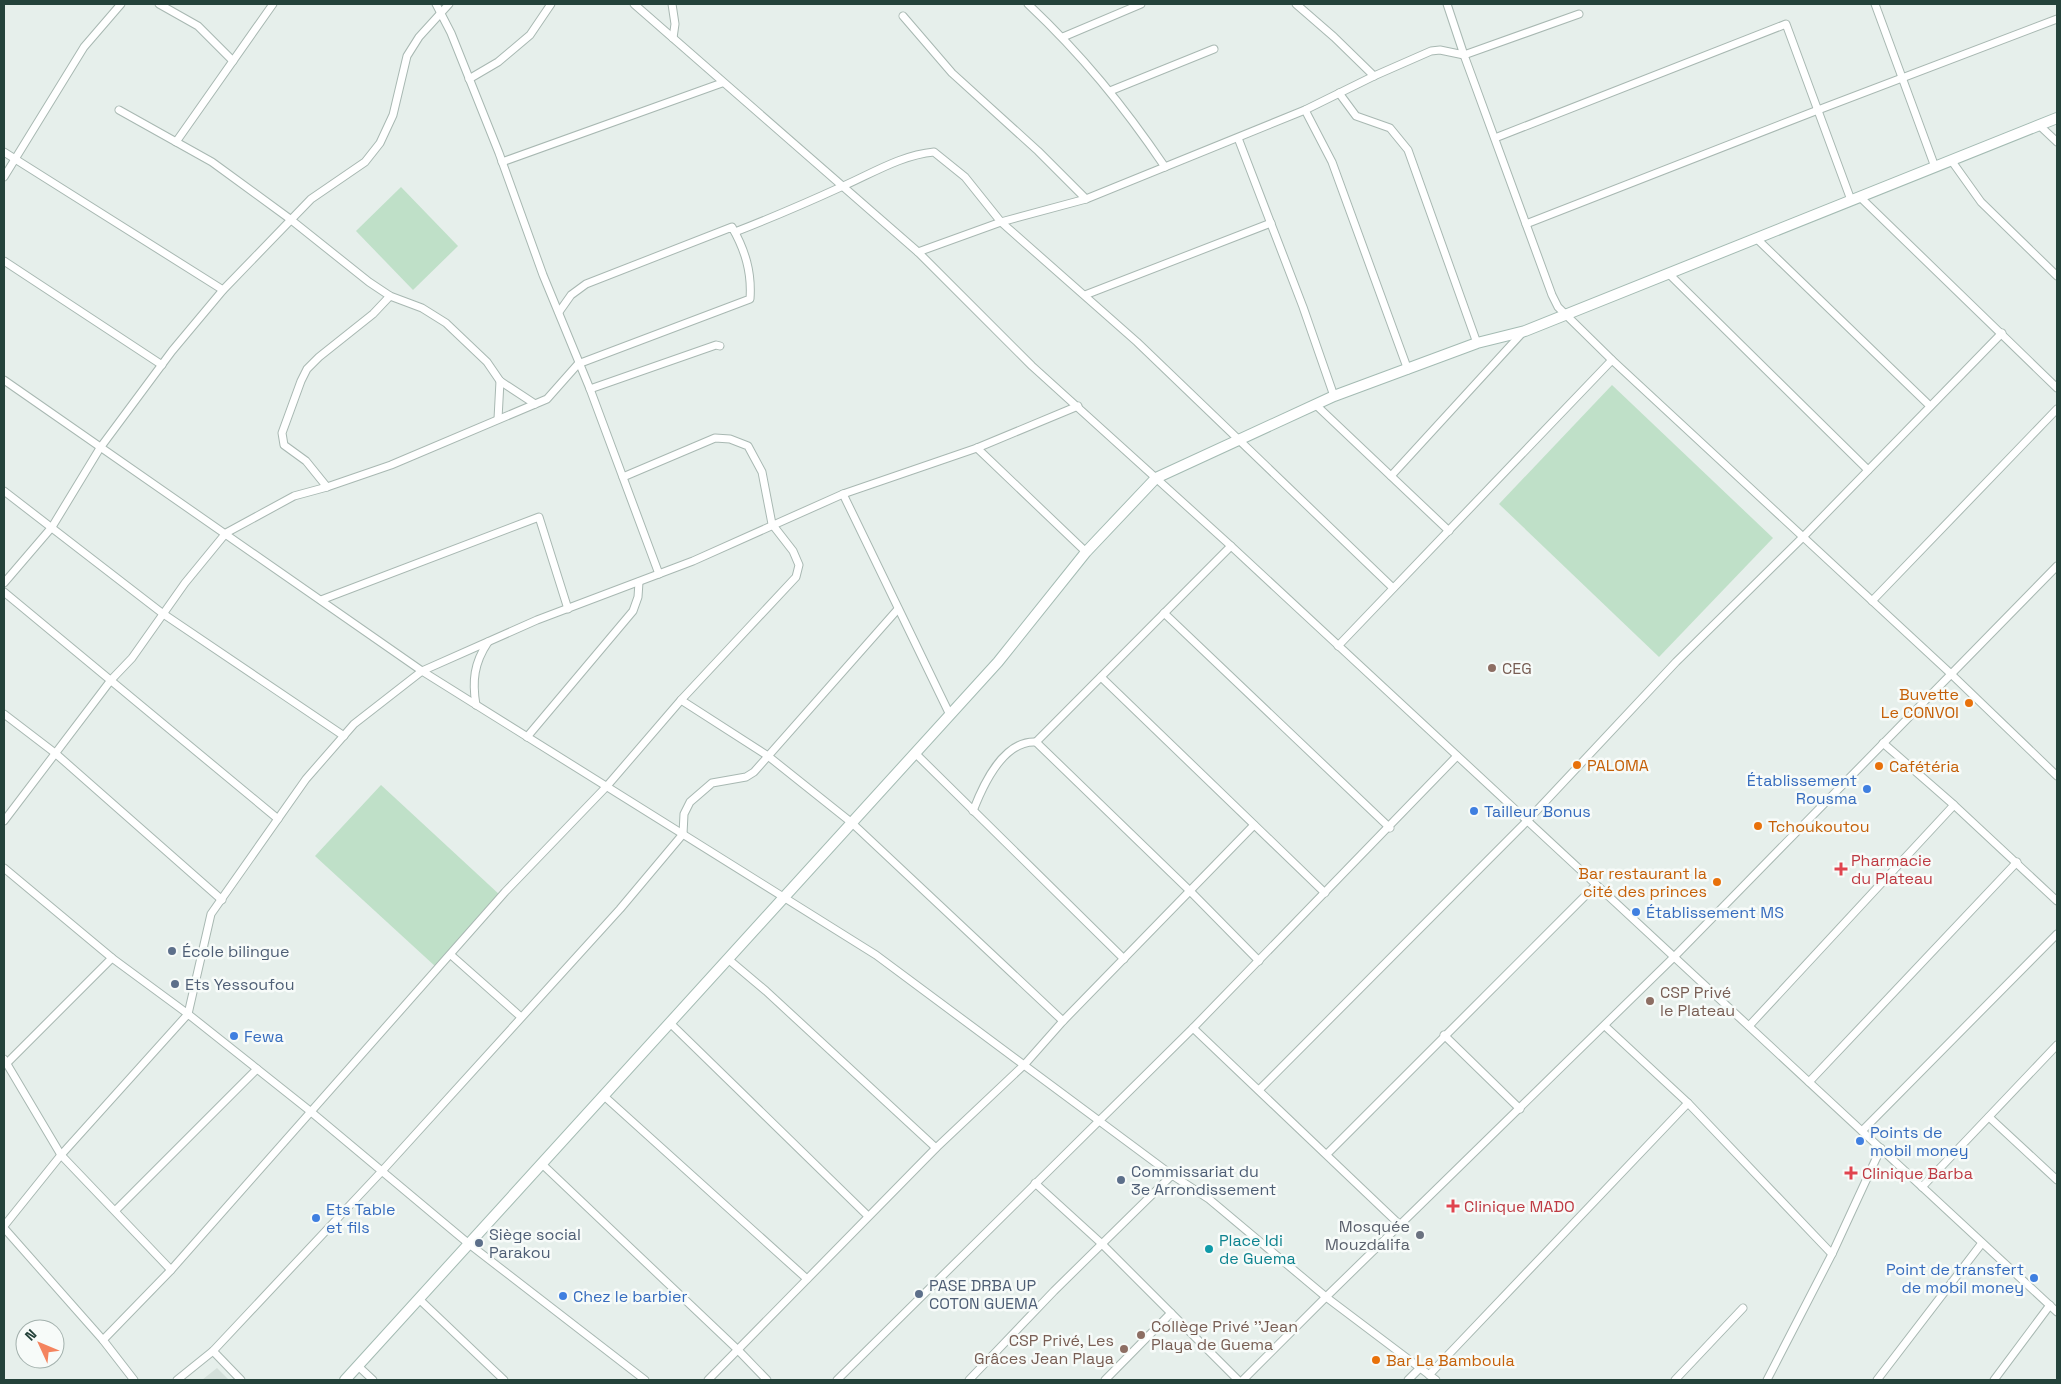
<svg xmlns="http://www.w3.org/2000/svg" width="2061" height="1384" viewBox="0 0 2061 1384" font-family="'Space Grotesk',sans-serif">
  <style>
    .built { fill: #d4dfda }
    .green { fill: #bfe0c8 }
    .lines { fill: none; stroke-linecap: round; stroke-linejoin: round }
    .street-casing { stroke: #a8b8b2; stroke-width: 9 }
    .secondary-casing { stroke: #a4bbb3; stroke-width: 12 }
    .street { stroke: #fff; stroke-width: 7 }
    .secondary { stroke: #fff; stroke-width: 10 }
    .education-dot { fill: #8d6e63; stroke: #f7fbf9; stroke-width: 2 }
    .food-dot { fill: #e8710a; stroke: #f7fbf9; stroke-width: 2 }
    .shop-dot { fill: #3f7fe0; stroke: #f7fbf9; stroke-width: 2 }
    .health-dot { fill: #e0444e; stroke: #f7fbf9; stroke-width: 2 }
    .service-dot { fill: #5c6f8a; stroke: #f7fbf9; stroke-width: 2 }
    .worship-dot { fill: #6b7280; stroke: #f7fbf9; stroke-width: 2 }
    .culture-dot { fill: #0f9aa8; stroke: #f7fbf9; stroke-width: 2 }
    .labels { text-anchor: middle; stroke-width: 5; stroke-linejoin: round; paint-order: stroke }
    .education-label { font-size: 16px; fill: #785e54; stroke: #f7fbf9; text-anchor: start }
    .food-label { font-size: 16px; fill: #c56008; stroke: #f7fbf9; text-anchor: start }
    .shop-label { font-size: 16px; fill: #366cbe; stroke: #f7fbf9; text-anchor: start }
    .health-label { font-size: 16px; fill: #be3a42; stroke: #f7fbf9; text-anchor: start }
    .service-label { font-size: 16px; fill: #4e5e75; stroke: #f7fbf9; text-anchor: start }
    .worship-label { font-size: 16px; fill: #5b616d; stroke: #f7fbf9; text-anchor: end }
    .culture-label { font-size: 16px; fill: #0d838f; stroke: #f7fbf9; text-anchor: start }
  </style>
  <rect width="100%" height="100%" fill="#e6efeb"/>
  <polygon class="built" points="217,1368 229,1380 202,1380"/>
  <g class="green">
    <polygon points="401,187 458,246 413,290 356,231"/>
    <polygon points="1612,385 1773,538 1659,657 1499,504"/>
    <polygon points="381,785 501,896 436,967 315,856"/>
  </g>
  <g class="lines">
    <defs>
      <g id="street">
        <polyline points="159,4 198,26 233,61"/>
        <polyline points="436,4 451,33 499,153 543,275 590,389 659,574"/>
        <polyline points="634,4 918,252"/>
        <polyline points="672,4 675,24 673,38"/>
        <path d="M1028 4C1082 55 1123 105 1165 167"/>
        <polyline points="1296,4 1334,37 1374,76"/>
        <polyline points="1447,4 1464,55 1440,50 1431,51 1374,76 1305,110 1086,199 1001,222 918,252 1032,366 1231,546 2057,1312"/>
        <polyline points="1875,4 1935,167"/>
        <polyline points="1579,14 1464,55 1552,295 1558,307 1612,360 1950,673 2057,776"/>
        <polyline points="903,16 952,73 1038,151 1086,199"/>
        <polyline points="1063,37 1141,4"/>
        <polyline points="469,79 498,62 530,35 551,4"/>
        <polyline points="1110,91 1214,49"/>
        <polyline points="1339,93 1356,116 1390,128 1408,150 1477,343"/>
        <polyline points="119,110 212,162 290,219 369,282 390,296 422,308 446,323 487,362 500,381 535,404"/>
        <polyline points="1305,110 1332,162 1408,370"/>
        <polyline points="2039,125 2057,142"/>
        <polyline points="1238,138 1303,307 1334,396"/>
        <polyline points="1495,138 1786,24 1851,200"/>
        <polyline points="176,142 273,4"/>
        <polyline points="4,152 223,290"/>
        <polyline points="1951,160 1981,202 2057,276"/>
        <polyline points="502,162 722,83"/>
        <polyline points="4,177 84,47 121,4"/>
        <polyline points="1860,197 2057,388"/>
        <polyline points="1526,224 1818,110 2057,19"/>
        <path d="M735 232C771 218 806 203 841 187 871 174 901 155 934 152L965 177 1001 222 1137 342 1393 588"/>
        <polyline points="1756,238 1930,406"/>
        <polyline points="4,261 162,365"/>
        <polyline points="1668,273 1868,470"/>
        <polyline points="1085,295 1271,223"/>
        <polyline points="4,380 422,671 876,955 1172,1175 1209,1199 1326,1297 1436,1380"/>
        <polyline points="590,389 716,345 720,346"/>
        <polyline points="1316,405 1449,531"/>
        <polyline points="498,419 500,381"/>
        <polyline points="977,448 1086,552"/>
        <polyline points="1391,476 1523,332"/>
        <polyline points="327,487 306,461 284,445 282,433 301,381 307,369 319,357 373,314 390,296"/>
        <polyline points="4,491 162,613 344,736"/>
        <polyline points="843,494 950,715"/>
        <polyline points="4,583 52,527 100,448 172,351 223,290 311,199 365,162 380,143 393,115 407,56 419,37 449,4"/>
        <polyline points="4,592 278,819"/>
        <polyline points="321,600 539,517 568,609"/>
        <polyline points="1872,601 2057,409"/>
        <polyline points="1164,613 1390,828"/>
        <polyline points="1338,646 1612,360"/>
        <polyline points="1101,677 1325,893"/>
        <polyline points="681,700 768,756 852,823 1063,1021"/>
        <path d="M476 705C472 681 474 663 488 642"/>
        <polyline points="4,714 55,753 222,900"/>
        <polyline points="527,737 633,611 638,597 639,582"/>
        <polyline points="1036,742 1231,546"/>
        <polyline points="1883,743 1954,805 2057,901"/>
        <polyline points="915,753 1124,959"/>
        <path d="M973 811C983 785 1003 740 1036 742L1190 891 1259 961"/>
        <path d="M4 821 111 680 132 658 185 583 226 533 294 496 327 487 391 465 547 399 578 364 750 299C752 272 745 250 732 227L586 284 571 295 559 312"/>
        <polyline points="4,868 112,958 188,1014 211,914 306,779 354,724 422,671 537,620 693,561 843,494 977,448 1078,406"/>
        <polyline points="451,955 521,1017"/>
        <polyline points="728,959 766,991 936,1148"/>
        <polyline points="670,1023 868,1216"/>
        <polyline points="1605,1026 1688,1103 1832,1254"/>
        <polyline points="1749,1026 1954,805"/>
        <polyline points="1193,1028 1400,1225"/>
        <polyline points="1444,1035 1520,1109"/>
        <polyline points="4,1059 61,1155 171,1270"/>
        <polyline points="7,1063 112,958"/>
        <polyline points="1809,1082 2017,862"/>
        <polyline points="1259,1090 1527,821 1676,662 1803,537 2002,333"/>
        <polyline points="604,1096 807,1279"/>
        <polyline points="1989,1117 2057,1180"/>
        <polyline points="1862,1131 2057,934"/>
        <polyline points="1327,1154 1596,885"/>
        <polyline points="542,1164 738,1350 767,1380"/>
        <polyline points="1035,1183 1102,1244 1238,1380"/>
        <polyline points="1922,1187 2057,1045"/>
        <polyline points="116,1210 257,1069"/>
        <polyline points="4,1226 61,1155 188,1014 310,1111 469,1244 645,1380"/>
        <polyline points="4,1228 103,1340 134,1380"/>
        <polyline points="419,1299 504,1380"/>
        <polyline points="103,1340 171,1270 505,892 607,786 681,700 796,577 799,565 793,551 772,524 762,472 748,446 730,439 715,438 623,477"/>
        <polyline points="213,1351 241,1380"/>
        <polyline points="358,1366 373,1380"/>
        <polyline points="1429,1375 1688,1103"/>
        <polyline points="177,1380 213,1351 382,1171 620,909 683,834 684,814 690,802 712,783 746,777 754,772 898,609"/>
        <polyline points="708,1380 936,1148 1025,1064 1063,1021 1254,825"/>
        <polyline points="837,1380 1193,1028 1457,756"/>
        <polyline points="969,1380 1054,1291 1172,1175"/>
        <polyline points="1105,1380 1171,1313"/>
        <polyline points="1243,1380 1326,1297 1674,957 2057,566"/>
        <polyline points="1408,1380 1420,1368"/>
        <polyline points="1675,1380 1743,1308"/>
        <polyline points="1767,1380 1832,1254 1881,1148"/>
        <polyline points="1877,1380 1982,1243"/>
        <polyline points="1994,1380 2050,1305"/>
      </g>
      <polyline id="secondary" points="345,1380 998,662 1086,552 1156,478 1334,396 1477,343 1525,331 2057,118"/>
    </defs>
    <use href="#street" class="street-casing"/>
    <use href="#secondary" class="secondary-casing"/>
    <use href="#street" class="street"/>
    <use href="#secondary" class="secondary"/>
  </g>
  <g class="education-dot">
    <circle cx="1492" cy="668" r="5"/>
    <circle cx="1650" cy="1001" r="5"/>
    <circle cx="1141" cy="1335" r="5"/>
    <circle cx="1124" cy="1349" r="5"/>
  </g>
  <g class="food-dot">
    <circle cx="1969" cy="703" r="5"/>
    <circle cx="1577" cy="765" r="5"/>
    <circle cx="1879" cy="766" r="5"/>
    <circle cx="1758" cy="826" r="5"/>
    <circle cx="1717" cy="882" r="5"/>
    <circle cx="1376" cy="1360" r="5"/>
  </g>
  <g class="shop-dot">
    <circle cx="1867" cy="789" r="5"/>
    <circle cx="1474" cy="811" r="5"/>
    <circle cx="1636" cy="912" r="5"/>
    <circle cx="234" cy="1036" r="5"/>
    <circle cx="1860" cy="1141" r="5"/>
    <circle cx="316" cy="1218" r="5"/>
    <circle cx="2034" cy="1278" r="5"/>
    <circle cx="563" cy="1296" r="5"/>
  </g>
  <g class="health-dot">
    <path d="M1838.5 861.5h5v5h5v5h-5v5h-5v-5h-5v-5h5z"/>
    <path d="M1848.5 1165.5h5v5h5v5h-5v5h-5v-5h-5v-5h5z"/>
    <path d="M1450.5 1198.5h5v5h5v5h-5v5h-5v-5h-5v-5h5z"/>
  </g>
  <g class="service-dot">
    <circle cx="172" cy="951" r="5"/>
    <circle cx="175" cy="984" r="5"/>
    <circle cx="1121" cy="1180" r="5"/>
    <circle cx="479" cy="1243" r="5"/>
    <circle cx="919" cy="1294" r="5"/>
  </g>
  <circle class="worship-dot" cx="1420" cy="1235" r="5"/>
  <circle class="culture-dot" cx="1209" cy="1249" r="5"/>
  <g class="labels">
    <g class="education-label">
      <text x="1502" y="674">CEG</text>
      <text x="1660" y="998">CSP Privé<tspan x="1660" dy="18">le Plateau</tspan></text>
      <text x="1151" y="1332">Collège Privé ''Jean<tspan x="1151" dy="18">Playa de Guema</tspan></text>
      <text x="1114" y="1346" text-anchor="end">CSP Privé, Les<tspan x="1114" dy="18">Grâces Jean Playa</tspan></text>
    </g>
    <g class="food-label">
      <text x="1959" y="700" text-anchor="end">Buvette<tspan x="1959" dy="18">Le CONVOI</tspan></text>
      <text x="1587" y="771">PALOMA</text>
      <text x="1889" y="772">Cafétéria</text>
      <text x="1768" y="832">Tchoukoutou</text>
      <text x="1707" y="879" text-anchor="end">Bar restaurant la<tspan x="1707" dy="18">cité des princes</tspan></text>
      <text x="1386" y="1366">Bar La Bamboula</text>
    </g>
    <g class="shop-label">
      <text x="1857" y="786" text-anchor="end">Établissement<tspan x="1857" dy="18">Rousma</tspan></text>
      <text x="1484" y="817">Tailleur Bonus</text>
      <text x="1646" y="918">Établissement MS</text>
      <text x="244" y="1042">Fewa</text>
      <text x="1870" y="1138">Points de<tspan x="1870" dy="18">mobil money</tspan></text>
      <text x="326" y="1215">Ets Table<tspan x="326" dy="18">et fils</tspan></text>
      <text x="2024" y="1275" text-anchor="end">Point de transfert<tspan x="2024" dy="18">de mobil money</tspan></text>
      <text x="573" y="1302">Chez le barbier</text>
    </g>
    <g class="health-label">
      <text x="1851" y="866">Pharmacie<tspan x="1851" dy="18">du Plateau</tspan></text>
      <text x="1862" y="1179">Clinique Barba</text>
      <text x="1464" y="1212">Clinique MADO</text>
    </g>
    <g class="service-label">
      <text x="182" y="957">École bilingue</text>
      <text x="185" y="990">Ets Yessoufou</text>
      <text x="1131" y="1177">Commissariat du<tspan x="1131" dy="18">3e Arrondissement</tspan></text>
      <text x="489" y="1240">Siège social<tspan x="489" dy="18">Parakou</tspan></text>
      <text x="929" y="1291">PASE DRBA UP<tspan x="929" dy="18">COTON GUEMA</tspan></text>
    </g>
    <g class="worship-label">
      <text x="1410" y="1232">Mosquée<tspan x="1410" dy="18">Mouzdalifa</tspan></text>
    </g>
    <g class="culture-label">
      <text x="1219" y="1246">Place Idi<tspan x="1219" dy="18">de Guema</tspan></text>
    </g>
  </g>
  <rect width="2061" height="1384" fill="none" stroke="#24423a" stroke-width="10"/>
  <g transform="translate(40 1344) rotate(314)"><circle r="24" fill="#f7fbf9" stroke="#a3b1ad"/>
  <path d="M0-4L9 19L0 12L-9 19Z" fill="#f4845f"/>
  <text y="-8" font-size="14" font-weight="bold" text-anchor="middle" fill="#24423a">N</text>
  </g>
</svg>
